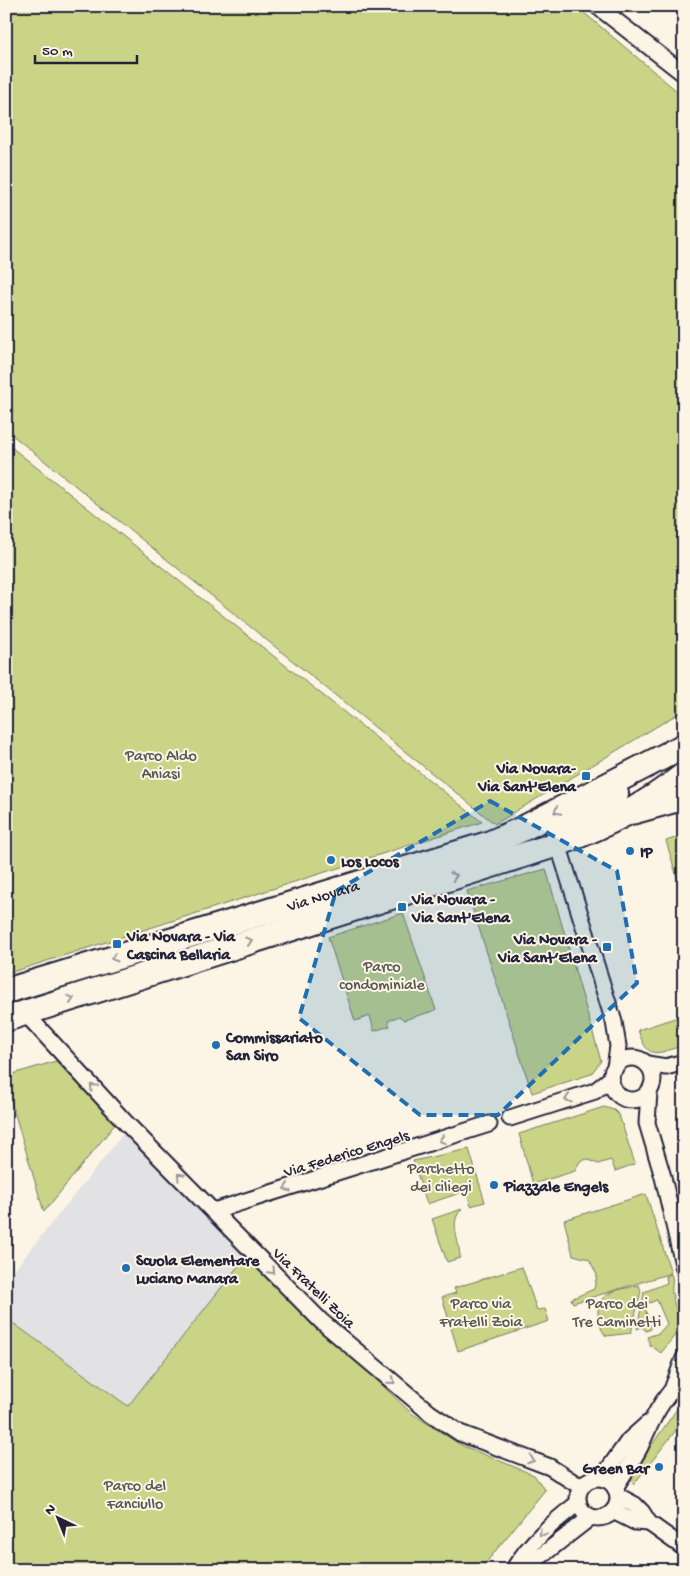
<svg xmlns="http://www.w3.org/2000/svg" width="690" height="1576" viewBox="0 0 690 1576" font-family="'Gochi Hand',sans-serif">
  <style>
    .built { fill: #e2e1e4 }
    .green { fill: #c9d487; stroke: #767b61 }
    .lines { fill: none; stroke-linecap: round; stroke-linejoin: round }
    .street-casing { stroke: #22223b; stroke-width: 19 }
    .secondary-casing { stroke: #22223b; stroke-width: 25 }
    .primary-casing { stroke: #22223b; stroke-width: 28 }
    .street { stroke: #fcf5e5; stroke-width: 15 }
    .secondary { stroke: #fcf5e5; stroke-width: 21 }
    .primary { stroke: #fcf5e5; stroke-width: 24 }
    .oneway { stroke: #9a9698 }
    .marked { fill: #1f6fb2; fill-opacity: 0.2; stroke: #1f6fb2; stroke-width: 4; stroke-dasharray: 10 6; stroke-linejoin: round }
    .poi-dot { fill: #1f6fb2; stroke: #fcf5e5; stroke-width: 2 }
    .labels { text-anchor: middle; stroke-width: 4; stroke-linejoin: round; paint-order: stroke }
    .park-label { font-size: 16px; fill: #545752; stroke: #fcf5e5 }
    .poi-label { font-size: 16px; font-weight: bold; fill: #22223b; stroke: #fcf5e5; text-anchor: start }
    .street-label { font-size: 16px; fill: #22223b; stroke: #fcf5e5 }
  </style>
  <rect width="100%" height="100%" fill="#fcf5e5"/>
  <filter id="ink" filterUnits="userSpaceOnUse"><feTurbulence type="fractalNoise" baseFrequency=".02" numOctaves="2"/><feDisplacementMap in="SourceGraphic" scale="10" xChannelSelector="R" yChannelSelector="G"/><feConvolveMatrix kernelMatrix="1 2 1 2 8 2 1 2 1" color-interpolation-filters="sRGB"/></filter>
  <g filter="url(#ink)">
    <polygon class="built" points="124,1133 247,1255 128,1407 6,1318 6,1280"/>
    <g class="green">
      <polygon points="6,6 576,6 684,97 684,710 495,824 6,430"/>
      <polygon points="6,443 482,822 6,974"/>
      <polygon points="684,835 684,896 683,897 666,841"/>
      <polygon points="546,869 601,1061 591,1074 532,1093 467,891"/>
      <polygon points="403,913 436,1010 404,1020 399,1016 388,1021 390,1026 374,1031 370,1016 355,1021 328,937"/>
      <path d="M684 1015V1045C656 1054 648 1061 638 1030Z"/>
      <polygon points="56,1061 116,1123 44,1212 11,1101 6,1103 6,1076"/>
      <polygon points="604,1107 614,1110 619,1115 635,1164 615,1171 611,1160 598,1164 587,1159 580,1161 575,1171 533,1184 519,1134"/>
      <polygon points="469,1149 485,1202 471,1206 466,1191 427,1204 413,1161"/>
      <polygon points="646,1194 671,1273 573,1303 571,1299 594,1289 597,1275 589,1259 573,1255 564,1220"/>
      <path d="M462 1209C448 1222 460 1241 460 1258L447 1262 432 1219Z"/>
      <polygon points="247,1255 411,1413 461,1445 534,1475 545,1490 480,1570 6,1570 6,1318 128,1406"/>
      <polygon points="522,1267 537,1310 545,1309 549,1321 458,1351 442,1297 456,1293 454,1288"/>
      <path d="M671 1274C674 1281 671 1286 672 1293 679 1330 688 1319 661 1353L650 1345 647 1337 659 1333 667 1324 657 1300 644 1305 651 1329 646 1331 642 1327 637 1329 644 1292 667 1283 666 1276Z"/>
      <path d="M639 1285 641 1291 631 1333 606 1336C597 1326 593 1301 608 1294 617 1289 629 1288 639 1285Z"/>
      <polygon points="684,1399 684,1420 634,1484 631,1479 632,1473"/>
    </g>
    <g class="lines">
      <defs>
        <g id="street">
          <polyline points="597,6 684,74"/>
          <polyline points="558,844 614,1022 618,1046 615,1068"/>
          <polyline points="25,1013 126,1123 321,1321 430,1413 460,1433 550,1467 581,1487"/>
          <circle cx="632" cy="1079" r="21"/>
          <polyline points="647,1064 666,1067 684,1062"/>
          <polyline points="649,1092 647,1123 663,1177 684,1269"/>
          <polyline points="510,1118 595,1091 611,1078"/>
          <polyline points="214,1211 489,1124"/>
          <polyline points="673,1387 684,1358"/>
          <circle cx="598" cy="1498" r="20"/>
          <polyline points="602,1478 629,1440 647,1424"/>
          <path d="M615 1488C623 1474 633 1461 640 1447 652 1419 661 1399 684 1377"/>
          <polyline points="618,1496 635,1505 642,1512 649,1523 684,1548"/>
          <polyline points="613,1511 635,1522 649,1523"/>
          <path d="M513 1570C530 1542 552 1523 578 1503"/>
          <polyline points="523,1570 591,1517"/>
        </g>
        <polyline id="secondary" points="634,813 684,799"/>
        <g id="primary">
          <polyline points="559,835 560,830 616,794"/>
          <path id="s1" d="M6 991 488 844 520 830 684 746"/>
          <path d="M6 1019 558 844C607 825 642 808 684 775"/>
        </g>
      </defs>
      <use href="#street" class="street-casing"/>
      <use href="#secondary" class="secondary-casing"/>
      <use href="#primary" class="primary-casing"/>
      <use href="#street" class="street"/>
      <use href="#secondary" class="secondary"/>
      <use href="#primary" class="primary"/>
    </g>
    <defs><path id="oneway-chevron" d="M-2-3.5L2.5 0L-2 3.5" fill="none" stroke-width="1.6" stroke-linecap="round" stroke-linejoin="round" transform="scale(1.25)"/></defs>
    <g class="oneway">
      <use href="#oneway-chevron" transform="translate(557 811) rotate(152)"/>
      <use href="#oneway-chevron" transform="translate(454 876) rotate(-17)"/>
      <use href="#oneway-chevron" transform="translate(249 941) rotate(-18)"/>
      <use href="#oneway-chevron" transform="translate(114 958) rotate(163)"/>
      <use href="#oneway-chevron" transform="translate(71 999) rotate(-18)"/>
      <use href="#oneway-chevron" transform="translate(93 1087) rotate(-133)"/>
      <use href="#oneway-chevron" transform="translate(568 1099) rotate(162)"/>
      <use href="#oneway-chevron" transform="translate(442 1140) rotate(162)"/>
      <use href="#oneway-chevron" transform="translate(180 1176) rotate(-133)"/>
      <use href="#oneway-chevron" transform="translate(287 1188) rotate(163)"/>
      <use href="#oneway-chevron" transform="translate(272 1271) rotate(46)"/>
      <use href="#oneway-chevron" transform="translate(392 1381) rotate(40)"/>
      <use href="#oneway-chevron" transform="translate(531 1460) rotate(20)"/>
      <use href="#oneway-chevron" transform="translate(542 1533) rotate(134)"/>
    </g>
  </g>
  <path class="marked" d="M490 801 617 871 637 983 498 1115H420L299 1018 336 891Z"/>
  <g class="poi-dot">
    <rect x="581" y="771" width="10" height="10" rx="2.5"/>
    <circle cx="630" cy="851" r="5"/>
    <circle cx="331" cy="860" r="5"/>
    <rect x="397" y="902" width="10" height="10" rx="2.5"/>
    <rect x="112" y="939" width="10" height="10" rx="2.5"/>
    <rect x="602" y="942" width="10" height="10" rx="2.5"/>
    <circle cx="216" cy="1045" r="5"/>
    <circle cx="494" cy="1185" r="5"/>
    <circle cx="126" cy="1268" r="5"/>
    <circle cx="659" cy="1467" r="5"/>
  </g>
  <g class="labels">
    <g class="park-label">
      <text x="161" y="760">Parco Aldo<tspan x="161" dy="18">Aniasi</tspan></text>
      <text x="382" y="971">Parco<tspan x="382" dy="18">condominiale</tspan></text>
      <text x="441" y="1173">Parchetto<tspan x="441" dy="18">dei ciliegi</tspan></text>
      <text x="481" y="1308">Parco via<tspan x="481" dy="18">Fratelli Zoia</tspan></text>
      <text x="617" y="1308">Parco dei<tspan x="617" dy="18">Tre Caminetti</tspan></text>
      <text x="135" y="1490">Parco del<tspan x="135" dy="18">Fanciullo</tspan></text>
    </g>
    <g class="poi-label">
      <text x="576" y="773" text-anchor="end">Via Novara-<tspan x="576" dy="18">Via Sant'Elena</tspan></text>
      <text x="640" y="857">IP</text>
      <text x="341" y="866">Los Locos</text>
      <text x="412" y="904">Via Novara -<tspan x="412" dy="18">Via Sant'Elena</tspan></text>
      <text x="127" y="941">Via Novara - Via<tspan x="127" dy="18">Cascina Bellaria</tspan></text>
      <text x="597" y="944" text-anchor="end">Via Novara -<tspan x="597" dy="18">Via Sant‘Elena</tspan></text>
      <text x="226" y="1042">Commissariato<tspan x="226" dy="18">San Siro</tspan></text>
      <text x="504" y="1191">Piazzale Engels</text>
      <text x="136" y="1265">Scuola Elementare<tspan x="136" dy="18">Luciano Manara</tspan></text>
      <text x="649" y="1473" text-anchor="end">Green Bar</text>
    </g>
    <g class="street-label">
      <text dy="6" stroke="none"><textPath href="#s1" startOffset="331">Via Novara</textPath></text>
      <text transform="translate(346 1152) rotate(-17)" y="6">Via Federico Engels</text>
      <text transform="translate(315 1287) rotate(44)" y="6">Via Fratelli Zoia</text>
    </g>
  </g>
  <rect width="690" height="1576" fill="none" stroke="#fcf5e5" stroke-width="25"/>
  <rect x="12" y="12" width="665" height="1551" fill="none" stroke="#22223b" stroke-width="2" filter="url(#ink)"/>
  <g transform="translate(58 1518) rotate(317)" stroke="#fcf5e5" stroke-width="4" paint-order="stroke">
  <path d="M0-4L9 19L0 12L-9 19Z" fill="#22223b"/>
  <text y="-8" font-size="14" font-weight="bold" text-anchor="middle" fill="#22223b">N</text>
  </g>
  <path d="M35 55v8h102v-8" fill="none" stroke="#22223b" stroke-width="2.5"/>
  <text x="42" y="55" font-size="15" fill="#22223b" stroke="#fcf5e5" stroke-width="4" paint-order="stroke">50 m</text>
</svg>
